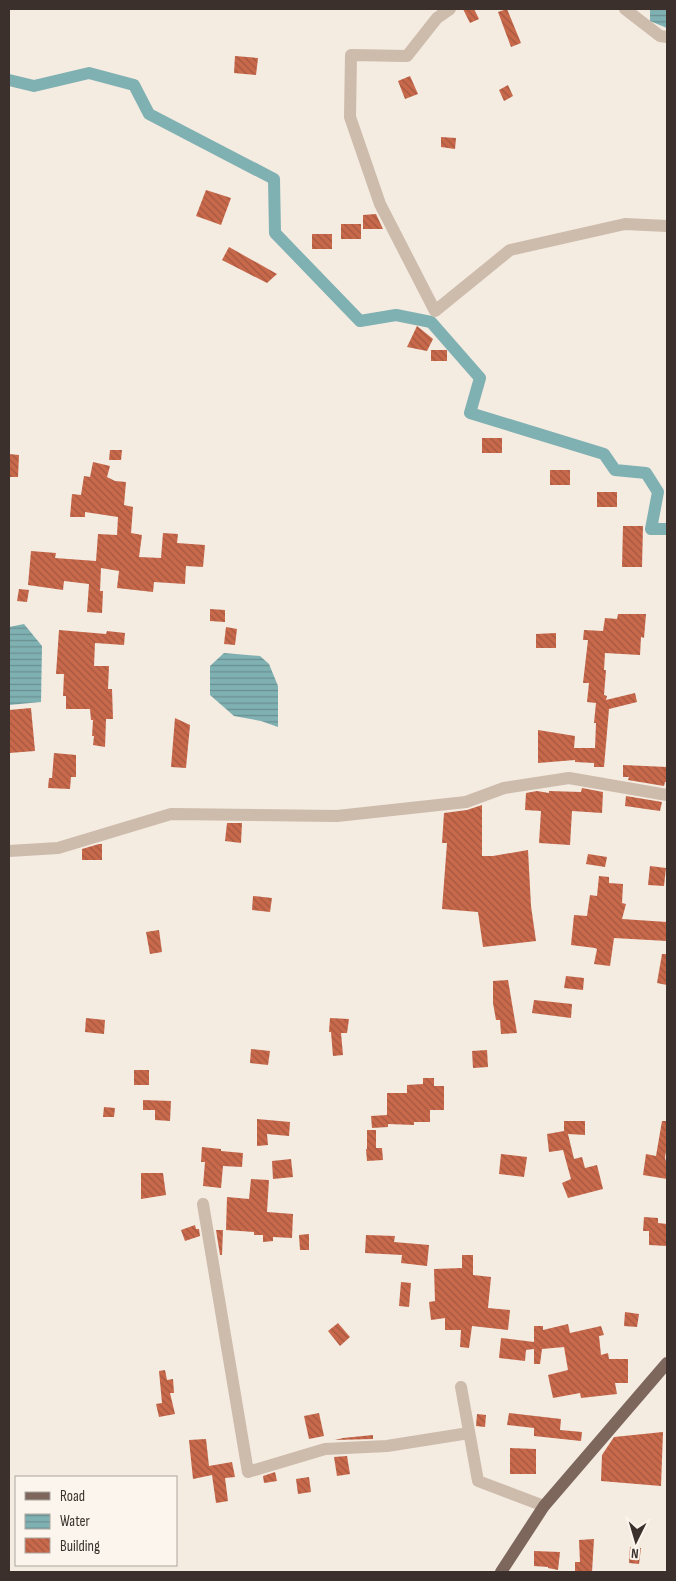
<svg xmlns="http://www.w3.org/2000/svg" width="676" height="1581" viewBox="0 0 676 1581" font-family="'Sofia Sans Condensed',sans-serif">
  <style>
    .water { fill: url(#water-rules) }
    .lines { fill: none; stroke-linecap: round; stroke-linejoin: round }
    .canal { stroke: #7fb0b2; stroke-width: 12 }
    .building { fill: url(#building-back-hatch) }
    .minor { stroke: #cdbbac; stroke-width: 12 }
    .major { stroke: #7d675c; stroke-width: 12 }
  </style>
  <defs>
    <pattern id="water-rules" width="6" height="5" patternUnits="userSpaceOnUse" patternTransform="scale(1.25)"><rect width="6" height="5" fill="#7fb0b2"/><path d="M0 2.5h6" fill="none" stroke="#699091"/></pattern>
    <pattern id="building-back-hatch" width="6" height="6" patternUnits="userSpaceOnUse" patternTransform="scale(1.25)"><rect width="6" height="6" fill="#c8694b"/><path d="M-1 5l2 2M0 0l6 6M5-1l2 2" fill="none" stroke="#a4573f"/></pattern>
  </defs>
  <rect width="100%" height="100%" fill="#f4ebe1"/>
  <g class="water">
    <polygon points="650,9 667,9 667,28 650,21"/>
    <polygon points="24,624 42,646 41,702 9,705 9,627"/>
    <polygon points="224,653 260,656 269,664 278,686 278,727 261,721 234,716 210,695 210,666"/>
  </g>
  <g class="lines">
    <polyline class="canal" points="9,80 34,86 89,73 134,85 149,114 274,179 275,233 360,321 396,315 431,322 480,378 470,413 604,454 615,470 646,473 658,492 651,529 667,529"/>
  </g>
  <g class="building">
    <polygon points="463,9 474,9 479,19 470,23"/>
    <polygon points="507,9 521,43 511,47 498,12"/>
    <polygon points="235,56 258,58 256,75 234,73"/>
    <polygon points="410,76 418,94 405,99 398,81"/>
    <polygon points="508,85 513,96 504,101 499,90"/>
    <polygon points="441,137 456,138 455,149 441,147"/>
    <polygon points="206,190 231,198 221,225 196,216"/>
    <polygon points="376,214 383,229 363,229 363,215"/>
    <rect x="341" y="224" width="20" height="15"/>
    <rect x="312" y="234" width="20" height="15"/>
    <polygon points="229,247 277,274 267,283 222,260"/>
    <polygon points="417,326 433,339 427,351 407,347"/>
    <rect x="431" y="350" width="16" height="11"/>
    <rect x="482" y="438" width="20" height="15"/>
    <polygon points="110,450 122,450 121,460 109,460"/>
    <polygon points="9,454 19,455 18,477 9,477"/>
    <polygon points="93,462 110,466 107,477 115,481 126,482 124,505 133,507 131,533 142,535 139,557 161,558 163,533 178,534 177,543 205,545 203,567 186,566 185,584 154,582 153,592 117,588 119,571 101,568 100,591 103,591 102,613 87,612 89,584 64,581 63,590 28,585 31,551 56,553 55,558 96,561 98,534 117,535 118,517 85,512 85,517 70,517 72,494 81,495 84,476 90,477"/>
    <rect x="550" y="470" width="20" height="15"/>
    <rect x="597" y="492" width="20" height="15"/>
    <polygon points="623,526 643,526 642,567 622,567"/>
    <polygon points="19,589 29,590 27,602 17,601"/>
    <polygon points="210,609 225,610 225,622 210,621"/>
    <polygon points="618,614 646,614 644,638 641,637 640,655 605,653 604,670 606,670 604,695 607,696 606,700 635,693 637,702 609,709 604,767 594,767 594,763 575,762 575,760 538,763 538,730 575,736 574,748 595,748 596,723 594,723 596,703 587,702 589,683 583,683 588,640 583,640 584,630 603,631 605,618 617,619"/>
    <polygon points="226,627 237,629 235,645 224,644"/>
    <polygon points="59,630 106,634 107,631 125,633 124,645 95,643 94,666 109,666 108,689 112,689 113,719 106,719 105,747 93,745 94,736 92,736 93,720 91,720 90,709 66,709 66,696 63,696 64,674 56,674"/>
    <polygon points="556,633 556,648 536,648 536,634"/>
    <polygon points="31,708 35,751 9,753 9,710"/>
    <polygon points="175,718 190,725 186,768 171,767"/>
    <polygon points="54,753 76,755 76,777 71,777 70,789 48,788 49,778 52,778"/>
    <polygon points="623,765 667,767 667,782 665,782 664,786 628,780 629,777 623,777"/>
    <polygon points="582,788 603,792 602,813 572,811 570,845 539,843 541,811 525,810 526,793 537,791 549,793 549,791 581,792"/>
    <polygon points="626,796 662,802 660,811 625,806"/>
    <polygon points="482,805 482,856 493,856 528,850 531,906 536,941 483,947 478,912 442,909 447,843 442,843 444,813 467,810"/>
    <polygon points="227,823 242,823 241,843 225,841"/>
    <polygon points="99,844 102,844 102,860 82,860 82,849"/>
    <polygon points="588,854 607,857 605,867 586,864"/>
    <polygon points="650,866 666,868 664,886 648,885"/>
    <polygon points="599,876 609,877 609,883 623,884 622,903 626,904 622,919 667,922 667,941 614,938 610,966 594,964 597,949 595,948 571,945 574,915 587,916 590,895 597,896"/>
    <polygon points="253,896 272,898 270,912 252,910"/>
    <polygon points="159,930 162,952 150,954 146,932"/>
    <polygon points="662,954 667,954 667,985 657,983"/>
    <polygon points="566,976 584,978 583,990 564,988"/>
    <polygon points="508,980 517,1033 501,1034 500,1020 496,1020 493,1003 493,981"/>
    <polygon points="534,1000 572,1004 571,1018 532,1013"/>
    <polygon points="86,1018 105,1020 104,1034 85,1032"/>
    <polygon points="330,1018 349,1019 347,1033 341,1033 343,1055 333,1056 331,1032 329,1032"/>
    <polygon points="251,1049 270,1051 268,1065 250,1063"/>
    <polygon points="487,1050 488,1067 473,1068 472,1051"/>
    <rect x="134" y="1070" width="15" height="15"/>
    <polygon points="423,1078 434,1078 434,1086 444,1086 444,1110 430,1110 430,1122 414,1122 414,1125 388,1124 388,1127 372,1128 371,1116 387,1115 387,1093 407,1093 407,1085 423,1084"/>
    <polygon points="143,1100 171,1101 170,1121 155,1120 155,1110 143,1110"/>
    <polygon points="104,1107 115,1108 114,1117 103,1117"/>
    <polygon points="257,1119 290,1122 289,1136 267,1134 268,1145 257,1146"/>
    <polygon points="564,1121 585,1121 585,1135 568,1134 574,1159 582,1157 585,1168 597,1165 603,1189 568,1198 562,1183 571,1179 563,1150 549,1152 547,1134 564,1131"/>
    <polygon points="662,1121 667,1121 667,1144 665,1158 667,1165 667,1179 643,1175 646,1154 656,1156"/>
    <polygon points="367,1130 376,1130 376,1148 382,1148 383,1160 367,1161 366,1149 367,1149"/>
    <polygon points="202,1147 221,1149 221,1151 243,1153 242,1167 223,1166 221,1188 203,1186 205,1162 201,1162"/>
    <polygon points="501,1154 527,1157 524,1177 499,1174"/>
    <polygon points="291,1159 293,1177 273,1179 272,1161"/>
    <polygon points="141,1173 163,1173 166,1195 141,1199"/>
    <polygon points="251,1179 269,1180 267,1212 293,1214 292,1238 273,1237 273,1241 263,1242 263,1235 254,1235 254,1232 226,1230 227,1197 249,1199"/>
    <polygon points="644,1217 658,1218 658,1223 667,1224 667,1246 649,1245 649,1231 643,1231"/>
    <polygon points="195,1225 196,1229 199,1229 200,1236 185,1241 181,1230"/>
    <polygon points="216,1230 223,1230 222,1255 220,1255"/>
    <polygon points="309,1234 309,1250 300,1250 299,1235"/>
    <polygon points="366,1235 395,1236 394,1242 429,1245 427,1266 401,1263 402,1255 365,1253"/>
    <polygon points="462,1255 473,1255 473,1275 491,1277 488,1308 510,1310 508,1330 472,1326 469,1348 460,1347 461,1330 445,1330 445,1318 431,1320 429,1302 435,1301 434,1269 462,1268"/>
    <polygon points="401,1282 411,1283 409,1307 399,1306"/>
    <polygon points="625,1312 639,1314 637,1327 624,1326"/>
    <polygon points="338,1323 350,1337 340,1346 328,1331"/>
    <polygon points="568,1324 570,1333 601,1326 604,1335 599,1336 601,1355 608,1353 609,1359 628,1359 628,1383 615,1383 617,1394 581,1398 580,1393 553,1398 548,1375 568,1370 564,1347 542,1349 540,1364 534,1364 534,1349 526,1350 525,1361 499,1358 501,1338 534,1342 534,1326 543,1326 543,1330"/>
    <polygon points="165,1370 167,1380 173,1379 174,1393 170,1393 175,1414 159,1417 156,1404 162,1403 159,1371"/>
    <polygon points="319,1413 324,1436 309,1439 304,1416"/>
    <polygon points="509,1413 561,1419 560,1430 582,1432 581,1441 534,1436 534,1428 507,1425"/>
    <polygon points="477,1414 486,1415 485,1427 476,1426"/>
    <polygon points="663,1432 661,1486 601,1481 602,1455 614,1437"/>
    <polygon points="373,1435 373,1439 335,1440 343,1438"/>
    <polygon points="206,1439 209,1466 232,1462 235,1477 225,1478 228,1501 216,1503 212,1475 193,1479 189,1440"/>
    <polygon points="510,1448 536,1449 536,1474 510,1474"/>
    <polygon points="347,1456 350,1474 337,1476 334,1457"/>
    <polygon points="275,1472 277,1481 264,1483 263,1476"/>
    <polygon points="309,1477 311,1492 298,1494 296,1479"/>
    <polygon points="594,1539 592,1572 575,1572 575,1562 580,1562 579,1540"/>
    <polygon points="630,1547 641,1548 639,1564 629,1563"/>
    <polygon points="534,1551 560,1552 558,1570 548,1568 548,1567 534,1566"/>
  </g>
  <g class="lines">
    <g class="minor">
      <polyline points="450,9 437,18 407,56 351,55 350,117 380,204 435,311 510,250 625,224 667,226"/>
      <polyline points="625,9 660,36 667,37"/>
      <polyline points="9,851 58,848 171,814 337,816 466,802 504,788 569,778 667,795"/>
      <polyline points="203,1204 248,1472 325,1449 387,1446 469,1433"/>
      <polyline points="461,1387 478,1481 544,1506"/>
    </g>
    <polyline class="major" points="501,1572 544,1506 667,1363"/>
  </g>
  <rect width="676" height="1581" fill="none" stroke="#3b302b" stroke-width="20"/>
  <rect x="15" y="1476" width="162" height="90" fill="#fbf5ee" stroke="#aea6a0"/>
  <rect x="25" y="1492" width="25" height="8" fill="#7d675c" stroke="#aea6a0"/>
  <text x="60" y="1501" font-size="15" fill="#3b302b">Road</text>
  <rect x="25" y="1514" width="25" height="15" fill="url(#water-rules)" stroke="#aea6a0"/>
  <text x="60" y="1526" font-size="15" fill="#3b302b">Water</text>
  <rect x="25" y="1538" width="25" height="15" fill="url(#building-back-hatch)" stroke="#aea6a0"/>
  <text x="60" y="1551" font-size="15" fill="#3b302b">Building</text>
  <g transform="translate(636 1541) rotate(185)" stroke="#fbf5ee" stroke-width="4" paint-order="stroke">
  <path d="M0-4L9 19L0 12L-9 19Z" fill="#3b302b"/>
  <text y="-8" font-size="14" font-weight="bold" text-anchor="middle" fill="#3b302b">N</text>
  </g>
</svg>
